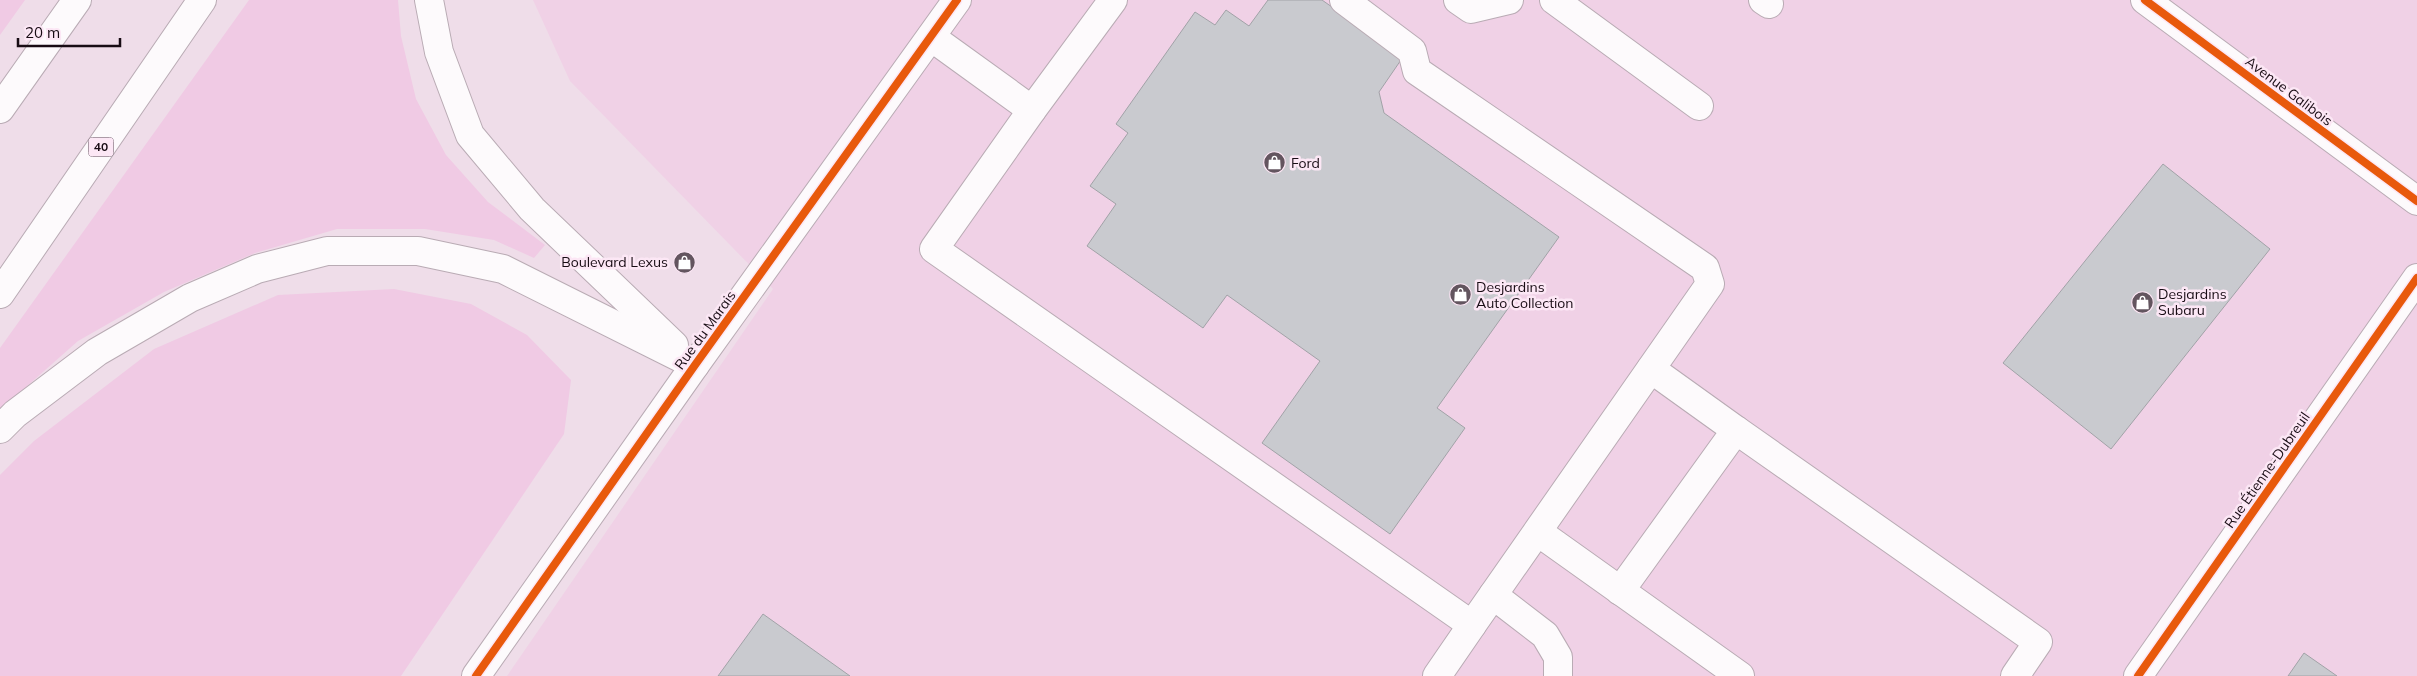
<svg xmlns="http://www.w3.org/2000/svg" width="2417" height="676" viewBox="0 0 2417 676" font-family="Mulish,sans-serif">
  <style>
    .built { fill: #f0d1e6 }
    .green { fill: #f0cae4 }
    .building { fill: #c9cacf; stroke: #a1a2a7 }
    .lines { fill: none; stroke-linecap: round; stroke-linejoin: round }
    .minor-casing { stroke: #b9abb4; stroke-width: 30 }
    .highway-casing { stroke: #b9abb4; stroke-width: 30 }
    .minor { stroke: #fdfafc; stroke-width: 28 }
    .highway { stroke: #fdfafc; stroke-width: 28 }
    .cycleway-casing { stroke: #fce7f5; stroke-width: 11 }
    .cycleway { stroke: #e8590c; stroke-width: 8 }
    .labels { text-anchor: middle; stroke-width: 5; stroke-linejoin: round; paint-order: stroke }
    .shield { fill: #fce7f5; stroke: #5c4e58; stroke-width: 1 }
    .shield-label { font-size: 12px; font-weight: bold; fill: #180c14 }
    .street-label { font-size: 14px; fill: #180c14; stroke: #fce7f5 }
    .poi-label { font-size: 14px; fill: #180c14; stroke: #fce7f5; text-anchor: start }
  </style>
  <rect width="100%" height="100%" fill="#efdde9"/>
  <polygon class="built" points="533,0 2417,0 2417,676 507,676 773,289 570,81"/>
  <g class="green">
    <polygon points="0,0 25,0 0,35"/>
    <polygon points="249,0 398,0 401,36 416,99 446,155 488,202 545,245 534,258 494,240 425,229 337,229 255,253 164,292 78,341 0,410 0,348"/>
    <polygon points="394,289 471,304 527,335 571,380 564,434 401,676 0,676 0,475 34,441 154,349 278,295"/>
  </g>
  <g class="building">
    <polygon points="1268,0 1322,0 1403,57 1379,92 1384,113 1559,237 1437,408 1465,428 1390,534 1262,443 1320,361 1227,295 1203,328 1087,246 1116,204 1090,186 1128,133 1116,124 1195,12 1215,25 1226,10 1249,26"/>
    <polygon points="2163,164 2270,249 2111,449 2003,363"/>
    <polygon points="763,614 850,676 718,676"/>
    <polygon points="2304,653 2337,676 2288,676"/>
  </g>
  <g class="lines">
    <defs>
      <g id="minor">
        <polyline points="1458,0 1471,9 1509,0"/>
        <polyline points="1554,0 1699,106"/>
        <polyline points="1763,0 1769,4"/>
        <polyline points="2145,0 2417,201"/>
        <polyline points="931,37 1032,110 1113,0"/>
        <polyline points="1032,110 934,249 1472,625 1710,284 1705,268 1417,71 1412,51 1344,0"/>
        <polyline points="1736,430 2038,642 2015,676"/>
        <polyline points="1538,532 1740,676"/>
        <polyline points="1620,591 1736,430 1651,369"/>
        <polyline points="1493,595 1545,635 1558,657 1558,676"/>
        <polyline points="476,676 695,365 957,0"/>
        <polyline points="1437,676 1472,625"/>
        <polyline points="2138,676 2417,278"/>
      </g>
      <g id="highway">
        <polyline points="429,0 439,52 470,135 532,209 674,345"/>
        <polyline points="0,109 77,0"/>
        <polyline points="0,294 202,0"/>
        <polyline points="0,429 15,414 97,352 190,298 257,269 327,251 418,251 503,269 695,365"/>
      </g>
    </defs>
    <use href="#minor" class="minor-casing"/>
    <use href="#highway" class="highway-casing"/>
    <use href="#minor" class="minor"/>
    <use href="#highway" class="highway"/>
    <defs>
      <g id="cycleway">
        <polyline points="2145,0 2417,201"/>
        <polyline points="476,676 695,365 957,0"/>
        <polyline points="2138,676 2417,278"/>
      </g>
    </defs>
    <use href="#cycleway" class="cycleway-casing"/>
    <use href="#cycleway" class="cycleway"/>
  </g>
  <defs>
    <symbol id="shop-disc" viewBox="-11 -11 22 22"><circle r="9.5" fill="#63555f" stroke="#fce7f5"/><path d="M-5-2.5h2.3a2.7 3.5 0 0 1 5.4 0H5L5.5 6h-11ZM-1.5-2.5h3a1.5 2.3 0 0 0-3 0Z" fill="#fff"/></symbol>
  </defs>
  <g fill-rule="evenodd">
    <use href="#shop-disc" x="1262" y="150" width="25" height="25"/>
    <use href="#shop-disc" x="672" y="250" width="25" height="25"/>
    <use href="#shop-disc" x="1448" y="282" width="25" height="25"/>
    <use href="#shop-disc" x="2130" y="290" width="25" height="25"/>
  </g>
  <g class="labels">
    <rect class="shield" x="88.5" y="137.5" width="25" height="19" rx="4"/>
    <g class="shield-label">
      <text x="101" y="151">40</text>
    </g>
    <g class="street-label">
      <text transform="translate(2289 91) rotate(37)" y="5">Avenue Galibois</text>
      <text transform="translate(705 330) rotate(-54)" y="5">Rue du Marais</text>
      <text transform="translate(2267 470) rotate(-55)" y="5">Rue Étienne-Dubreuil</text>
    </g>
    <g class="poi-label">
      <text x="1291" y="168">Ford</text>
      <text x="668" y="267" text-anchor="end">Boulevard Lexus</text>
      <text x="1476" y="292">Desjardins<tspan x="1476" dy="16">Auto Collection</tspan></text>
      <text x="2158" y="299">Desjardins<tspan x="2158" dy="16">Subaru</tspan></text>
    </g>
  </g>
  <path d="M18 38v8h102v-8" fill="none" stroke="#180c14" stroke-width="2.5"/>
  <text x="25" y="38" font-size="15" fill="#180c14" stroke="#fce7f5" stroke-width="4" paint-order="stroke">20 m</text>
</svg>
